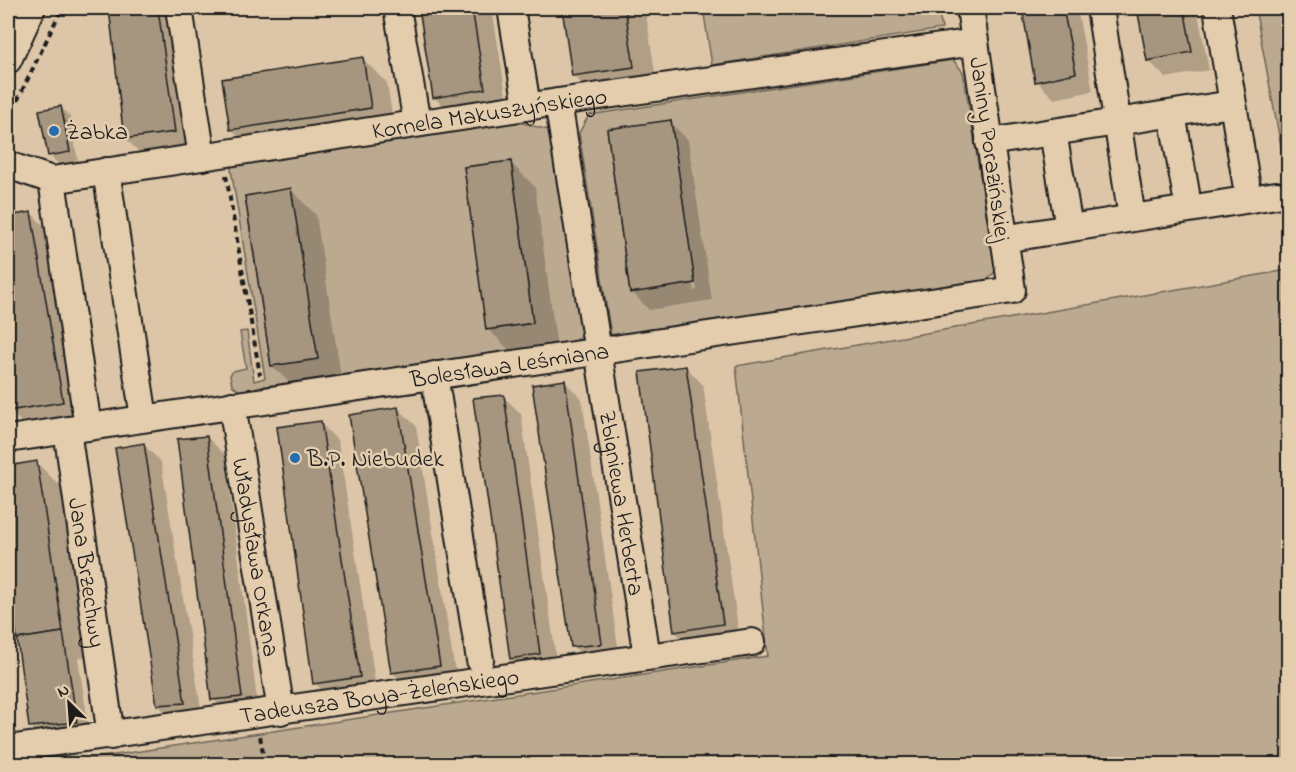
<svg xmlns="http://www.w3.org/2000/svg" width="1296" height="772" viewBox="0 0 1296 772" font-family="'Indie Flower',sans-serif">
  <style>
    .green { fill: #bcaa90; stroke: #6c6356; stroke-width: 1.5; fill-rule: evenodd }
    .shadow { fill: #0003; fill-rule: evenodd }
    .building { fill: #a69680; stroke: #1c1c1c; stroke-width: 1.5 }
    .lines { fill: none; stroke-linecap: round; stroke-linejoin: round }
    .minor-casing { stroke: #1c1c1c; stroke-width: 30 }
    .path { stroke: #1c1c1c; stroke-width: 4; stroke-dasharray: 6 4.5; stroke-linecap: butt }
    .minor { stroke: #e4cdad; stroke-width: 26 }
    .poi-dot { fill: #1f6fb2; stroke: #e4cdad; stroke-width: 2 }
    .labels { text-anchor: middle; stroke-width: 5; stroke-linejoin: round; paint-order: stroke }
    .street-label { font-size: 24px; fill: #1c1c1c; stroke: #e4cdad }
    .poi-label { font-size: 24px; fill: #1c1c1c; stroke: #e4cdad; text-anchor: start }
  </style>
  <rect width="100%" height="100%" fill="#dcc6a7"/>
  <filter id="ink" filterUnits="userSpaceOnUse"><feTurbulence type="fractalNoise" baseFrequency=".0167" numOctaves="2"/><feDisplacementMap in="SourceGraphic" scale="12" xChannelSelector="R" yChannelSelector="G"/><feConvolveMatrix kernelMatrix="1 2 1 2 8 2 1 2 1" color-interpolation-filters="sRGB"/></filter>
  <g filter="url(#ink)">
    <g class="green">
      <polygon points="703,8 938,8 942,29 712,65"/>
      <polygon points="1255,8 1288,8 1288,183"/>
      <path d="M953 60 963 72 996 271 986 280 611 335 579 133 589 115ZM671 120 695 283 630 292 607 130Z"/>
      <path d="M515 121 560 133 591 329 570 345 241 392 232 385 230 375 233 371 246 368 240 332 247 331 254 381 265 378 230 163ZM511 161 533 323 487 330 464 167ZM291 189 317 358 271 366 245 196Z"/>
      <polygon points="1288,270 1288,764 55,764 768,656 736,366"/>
    </g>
    <g class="shadow">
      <polygon points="110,8 178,8 199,156 150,163 125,138"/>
      <polygon points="420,8 492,8 509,114 459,122 434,97"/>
      <polygon points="564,8 645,8 658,92 599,101 574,76"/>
      <polygon points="1023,8 1077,8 1093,91 1054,99 1037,81"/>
      <polygon points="1139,8 1197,8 1209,70 1166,78 1148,60"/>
      <polygon points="362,58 387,83 395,133 256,154 231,129"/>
      <polygon points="61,107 70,117 78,161 58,164 49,155"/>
      <path d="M670 122 688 140 712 300 649 310 632 292ZM672 140H675L697 290 694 291Z"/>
      <polygon points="510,162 535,187 557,348 513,354 488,329"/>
      <polygon points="291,190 316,215 342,383 297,390 272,366"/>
      <polygon points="31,213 56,238 87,426 34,435 9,410 8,402 8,217"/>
      <polygon points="686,367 703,385 740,642 693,649 675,632"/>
      <polygon points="564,381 582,399 620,661 591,664 573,646"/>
      <polygon points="503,396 521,414 558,672 529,676 511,658"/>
      <polygon points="398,408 416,426 457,684 410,690 392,672"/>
      <polygon points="320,423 338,441 377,694 333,701 315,683"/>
      <polygon points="207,437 225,455 259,715 231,717 213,699"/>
      <polygon points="143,444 161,462 203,721 176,723 158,705"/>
      <polygon points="37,463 62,488 87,657 78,658 90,735 45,740 31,726 8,557 8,467"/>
    </g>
    <g class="building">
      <polygon points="109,8 158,8 175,132 124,139"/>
      <polygon points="419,8 472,8 485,89 433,98"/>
      <polygon points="562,8 625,8 634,67 572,76"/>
      <polygon points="1022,8 1063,8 1076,73 1035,82"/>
      <polygon points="1137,8 1184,8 1192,52 1147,61"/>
      <polygon points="363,57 371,108 230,130 222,79"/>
      <polygon points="61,106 70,152 48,156 39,110"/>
      <polygon points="671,120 695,283 630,293 607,129"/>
      <polygon points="511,161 533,323 486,330 464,167"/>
      <polygon points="291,188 318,359 271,366 245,196"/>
      <polygon points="31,212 63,402 8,411 8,216"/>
      <polygon points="686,366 723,624 674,632 640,372"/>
      <polygon points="565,380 602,644 571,647 532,385"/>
      <polygon points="504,395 540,654 510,659 473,398"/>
      <polygon points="398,407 440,666 391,673 349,415"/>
      <polygon points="321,421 360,677 313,684 277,427"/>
      <polygon points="207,436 242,697 211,700 177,439"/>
      <polygon points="144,443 185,703 157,705 115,448"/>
      <polygon points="37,461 63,632 17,639 8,568 8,466"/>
      <polygon points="63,632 77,722 29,727 17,639"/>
    </g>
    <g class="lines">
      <defs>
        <g id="minor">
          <polyline points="179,8 202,157"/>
          <polyline points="397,8 417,123"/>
          <polyline points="511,8 527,106"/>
          <polyline points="1100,8 1130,205"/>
          <polyline points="1217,8 1246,182"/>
          <polyline points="8,60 32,8"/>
          <path id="s1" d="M558 102 647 656"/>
          <polyline points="1172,114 1186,193"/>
          <polyline points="1053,132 1067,216"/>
          <polyline points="989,142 1232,104"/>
          <path id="s2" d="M8 165 52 180 558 102 975 42"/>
          <polyline points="106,171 144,418"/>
          <polyline points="52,180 88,427"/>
          <polyline points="1003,239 1276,195"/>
          <polyline points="434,375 480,660"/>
          <path id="s3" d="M232 405 281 711"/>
          <path id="s4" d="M67 430 111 736"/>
          <path id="s5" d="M8 439 1012 290 970 8"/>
          <path id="s6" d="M8 749 752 642"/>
        </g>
      </defs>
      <use href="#minor" class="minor-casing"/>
      <g class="path">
        <polyline points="8,120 62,8"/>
        <polyline points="226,175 260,375"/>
        <polyline points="260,736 265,764"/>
      </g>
      <use href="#minor" class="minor"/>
    </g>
  </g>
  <g class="poi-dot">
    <circle cx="54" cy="131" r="6"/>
    <circle cx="295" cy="458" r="6"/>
  </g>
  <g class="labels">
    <g class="street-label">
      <text dy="8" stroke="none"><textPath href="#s2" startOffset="489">Kornela Makuszyńskiego</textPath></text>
      <text transform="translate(991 149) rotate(82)" y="8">Janiny Porazińskiej</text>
      <text dy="8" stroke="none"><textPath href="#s5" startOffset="507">Bolesława Leśmiana</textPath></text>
      <text dy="8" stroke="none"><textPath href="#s1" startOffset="406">Zbigniewa Herberta</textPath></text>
      <text dy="8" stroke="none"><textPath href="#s3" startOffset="154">Władysława Orkana</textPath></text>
      <text dy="8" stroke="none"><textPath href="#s4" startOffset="144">Jana Brzechwy</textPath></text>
      <text dy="8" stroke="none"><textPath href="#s6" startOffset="375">Tadeusza Boya-Żeleńskiego</textPath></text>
    </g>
    <g class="poi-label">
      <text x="66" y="139">Żabka</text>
      <text x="307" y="466">B.P. Niebudek</text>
    </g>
  </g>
  <rect width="1296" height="772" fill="none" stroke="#e4cdad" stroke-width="30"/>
  <rect x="15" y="15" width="1266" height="742" fill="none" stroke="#1c1c1c" stroke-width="2" filter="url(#ink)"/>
  <g transform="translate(69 703) rotate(335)" stroke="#e4cdad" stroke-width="4.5" paint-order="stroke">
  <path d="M0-4.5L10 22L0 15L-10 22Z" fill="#1c1c1c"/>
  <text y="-9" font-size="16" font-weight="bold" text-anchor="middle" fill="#1c1c1c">N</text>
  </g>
</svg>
